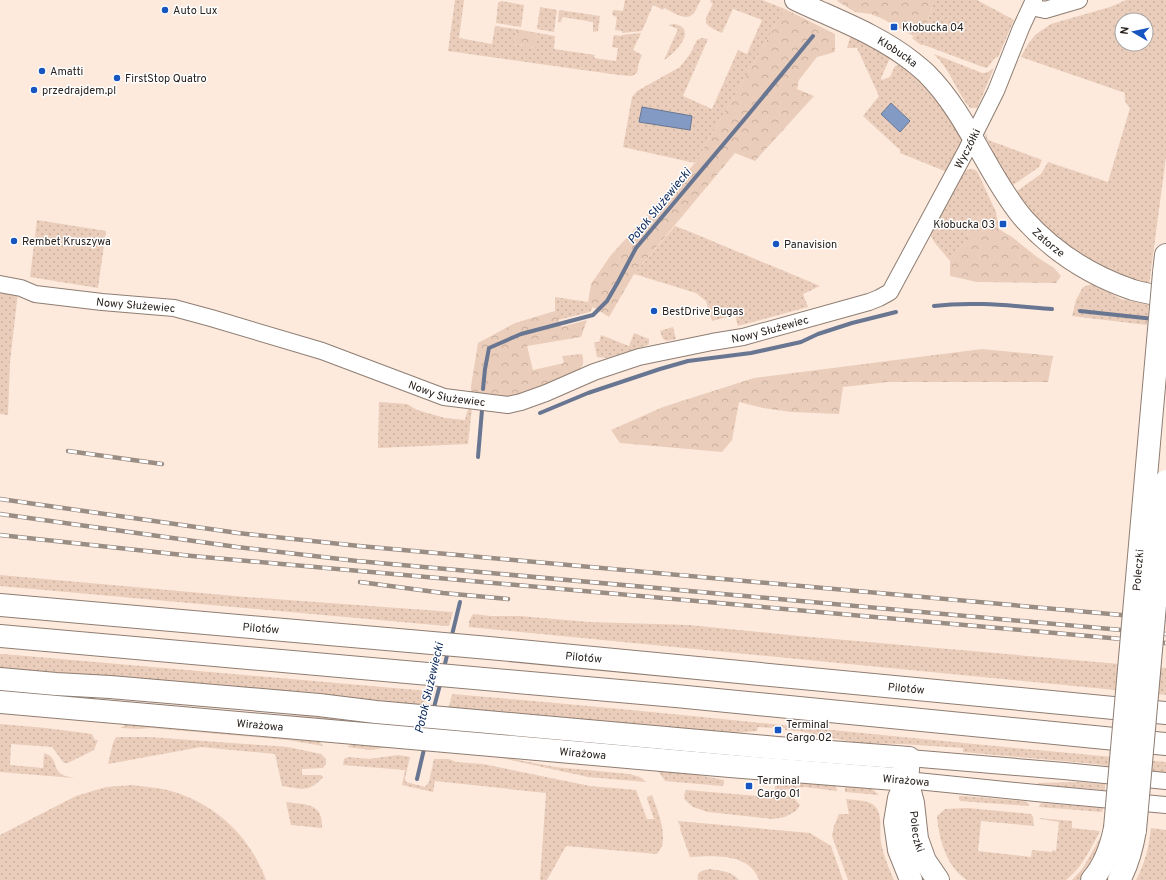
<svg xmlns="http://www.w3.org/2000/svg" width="1166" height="880" viewBox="0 0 1166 880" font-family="Overpass,sans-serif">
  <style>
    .grass { fill: url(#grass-dots); fill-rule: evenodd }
    .forest { fill: url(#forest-crowns) }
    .water { fill: #839bc4; stroke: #687692 }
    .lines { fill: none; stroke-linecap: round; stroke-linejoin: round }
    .stream { stroke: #687692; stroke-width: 4 }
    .minor-casing { stroke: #8e7d72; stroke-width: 18 }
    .tertiary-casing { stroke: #8e7d72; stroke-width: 22 }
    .secondary-casing { stroke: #8e7d72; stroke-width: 24 }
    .motorway-casing { stroke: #8e7d72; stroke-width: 24 }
    .minor { stroke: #fff; stroke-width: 16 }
    .tertiary { stroke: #fff; stroke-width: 20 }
    .secondary { stroke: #fff; stroke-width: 22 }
    .motorway { stroke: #fff; stroke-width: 22 }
    .rail-casing { stroke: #9a8d84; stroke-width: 4.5 }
    .rail { stroke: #fff; stroke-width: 3; stroke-dasharray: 9; stroke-linecap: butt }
    .secondary-bridge-casing { stroke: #8e7d72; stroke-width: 24; stroke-linecap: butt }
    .secondary-bridge { stroke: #fff; stroke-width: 22 }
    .poi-dot { fill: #1755c1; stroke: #fff; stroke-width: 1.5 }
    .labels { text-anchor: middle; stroke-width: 3; stroke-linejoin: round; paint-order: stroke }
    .poi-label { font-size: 11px; fill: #28211d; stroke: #fff; text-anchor: start }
    .street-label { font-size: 11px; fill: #28211d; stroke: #fff }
    .water-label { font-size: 12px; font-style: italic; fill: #092658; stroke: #fff }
  </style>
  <defs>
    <pattern id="grass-dots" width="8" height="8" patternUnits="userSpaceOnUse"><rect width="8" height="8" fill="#eacdba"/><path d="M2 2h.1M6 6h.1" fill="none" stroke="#c9b09f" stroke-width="1.8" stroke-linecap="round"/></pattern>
    <pattern id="forest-crowns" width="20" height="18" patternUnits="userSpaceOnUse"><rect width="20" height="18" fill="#eacdba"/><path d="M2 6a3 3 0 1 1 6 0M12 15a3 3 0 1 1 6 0" fill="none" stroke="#c9b09f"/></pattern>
  </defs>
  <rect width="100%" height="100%" fill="#fdeadd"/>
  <g class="grass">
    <polygon points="455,0 464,0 459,38 492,44 495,26 516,29 514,44 535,48 538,33 555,36 554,49 595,55 594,58 616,61 618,48 612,47 614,35 621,36 622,35 641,33 633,50 642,55 639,62 637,73 632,76 619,75 448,51"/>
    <path d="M625 0H701C698 4 696 12 692 15 684 21 671 11 664 8L663 10 653 5 642 31 622 33V31L615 30 617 17 614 16 612 14 613 10 623 11Z"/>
    <path d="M711 0H762L785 9 695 163 623 147 632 97 637 91 680 67 690 54 697 40 702 38 708 39 683 96 712 109 738 50 747 54 762 20 733 9 722 33C700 23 704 23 713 3L710 2Z"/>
    <path d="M934 0H977L1014 20 998 57 995 58 987 68 983 67 924 45H921L912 38C915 35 917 35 920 33 928 28 931 9 934 0Z"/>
    <path d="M1126 0H1166V157L1149 285C1104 271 1062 248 1030 212 1025 206 1018 198 1017 191L1041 174 1048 162 1108 182 1130 108C1125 102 1124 101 1125 93L1021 57 1028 44 1035 35 1051 24 1110 7ZM1122 20H1146V44H1122Z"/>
    <polygon points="501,1 524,5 521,27 496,23 498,3"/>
    <polygon points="540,7 557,10 554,32 537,29"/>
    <polygon points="559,10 600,16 598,31 593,32 593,22 562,17 561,22 558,22"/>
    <path d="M674 24C699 28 675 54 664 60L678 29 668 25Z"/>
    <polygon points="851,35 867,43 890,58 881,78 882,80 890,77 895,66 900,65 907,70 933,92 960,135 962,145 947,172 900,153 900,150 863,116 879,96 857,48 847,48"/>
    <path d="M934 54 982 73C987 73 990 71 994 68L977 108H970C956 91 950 69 934 54Z"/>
    <polygon points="986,133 988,140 1042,160 1039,167 1013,185 1008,182 992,153 993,151 985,136"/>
    <polygon points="973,169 977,171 996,212 999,229 975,215 968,220 967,239 950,258 950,261 935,243 929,233 963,170"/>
    <polygon points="37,220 106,231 98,288 30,277"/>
    <polygon points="675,226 693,233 820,286 803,294 808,307 738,326 735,315 712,321 706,301 696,293 634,274"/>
    <polygon points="1092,284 1105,290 1121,299 1149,305 1147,325 1072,316 1076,300 1083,287"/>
    <polygon points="0,290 18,292 10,362 8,415 0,414"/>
    <polygon points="555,297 588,302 593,307 590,312 558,320 555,311"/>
    <polygon points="673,327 676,339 667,341 663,339 660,331"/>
    <polygon points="634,333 649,339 649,343 648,345 607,358 597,357 594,342 599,342 601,335 629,346"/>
    <polygon points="379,402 407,404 417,410 445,418 465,420 467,412 470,406 472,407 468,444 378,448"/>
    <polygon points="0,575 246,597 453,612 449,626 446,626 0,586"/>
    <polygon points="473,614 491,616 520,616 589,622 689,625 799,636 1166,668 1166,695 469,627 469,621"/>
    <polygon points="0,654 3,654 428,691 423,707 0,670"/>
    <polygon points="0,688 77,695 92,697 96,699 98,702 0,693"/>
    <path d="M452 694C690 714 928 741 1166 762V773L1085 763 963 752V748L901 744 859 743 847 741 799 731 785 730V728L772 727V728L758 727 757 731 722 734 497 714 495 711H486L482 713 448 710Z"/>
    <polygon points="312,715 418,726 417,730 278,716"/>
    <polygon points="131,722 311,738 319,741 323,746 287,740 151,728 139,729 120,728"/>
    <path d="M0 724 46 728 92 734 95 740H98L94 750 68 763H64C59 758 57 752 52 747L11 744 10 765 43 768 44 753C58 757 52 767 61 774 64 776 70 777 74 778L0 772Z"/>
    <path d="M116 737H149L288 747 321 754 326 759V764L323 768 302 769V775H321L323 777C309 793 302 789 282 786L275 754 201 747 108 764 113 743Z"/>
    <polygon points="352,744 397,746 370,750 347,747"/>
    <polygon points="451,751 503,757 555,767 629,774 640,777 646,782 588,777 497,757 462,754"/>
    <path d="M398 755 410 757 405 778 406 782 425 787 429 782 434 759H449L456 762 483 764 590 786 636 790 647 819H654L647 799V797L652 795C657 809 666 830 662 846 661 848 659 851 657 854L566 846 547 880H540L546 793 435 781 433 792 402 785 405 770 343 765 344 759 348 757 369 759Z"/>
    <polygon points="660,769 684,772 724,780 724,784 722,786 665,781 658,771"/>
    <polygon points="797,782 834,784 836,786 837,791 804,787 775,791 775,786"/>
    <polygon points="1078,782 1105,784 1105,790 1038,785 1038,783"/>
    <path d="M133 785C144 787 156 787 167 790 206 800 238 825 257 860 260 867 264 873 266 880H0V835L76 796 106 787Z"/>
    <polygon points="847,786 871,788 879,795 845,792 845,787"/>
    <polygon points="686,790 771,797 792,796 800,805 796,811 785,817 773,819 708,812 693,807 685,800 684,795"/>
    <polygon points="959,796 963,796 1024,801 1029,804 1029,806 960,801 959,799"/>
    <path d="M846 799C853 800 861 800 867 802 885 806 879 829 881 842 883 855 889 868 894 880H848L832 836 834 826 839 814H849Z"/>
    <path d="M286 802C306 805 323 802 322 828L291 825Z"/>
    <polygon points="1043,803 1103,808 1102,812 1039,807 1040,804"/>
    <path d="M967 808 1031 814 1033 817 1034 826 981 821 978 851 1031 857 1032 850 1052 852V850L1056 851 1059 822 1040 819 1039 818 1072 821V828L1100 831C1091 848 1082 868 1066 880H967C946 866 939 840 937 816L945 809Z"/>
    <path d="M678 821 810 833 831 846 843 880H759C749 852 713 856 690 857L680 829 681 828Z"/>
    <path d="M1151 828 1166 830V880H1136C1145 863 1149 847 1151 828Z"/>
    <path d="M1104 831C1098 849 1093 865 1080 880H1072L1083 868Z"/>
    <path d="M710 869C722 871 731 871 739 880H698C696 871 704 870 710 869Z"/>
  </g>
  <g class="forest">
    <polygon points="838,0 934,0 926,27 920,33 913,36 885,20 871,14 855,12 837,1"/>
    <polygon points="785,9 835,34 835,52 817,57 799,80 797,89 814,96 755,161 735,153 634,274 609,317 593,307 588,302 591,284 611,255 695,163"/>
    <polygon points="516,29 538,33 536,48 514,44"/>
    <polygon points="975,215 1012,237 1037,257 1054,268 1061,276 1056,283 977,282 950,276 950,258 967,239 968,220"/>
    <path d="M555 311 561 327 587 320 581 337 527 346 533 370 564 363 562 356 582 354C584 361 584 364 579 370L520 397 496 398 471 395V386L478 343 515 323Z"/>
    <polygon points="982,349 1053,356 1048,382 888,382 843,387 839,414 791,412 763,408 739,402 732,440 722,452 620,443 611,430 663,407 754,378"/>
  </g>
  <g class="water">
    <polygon points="891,103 910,121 900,132 881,114"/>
    <polygon points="642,107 692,116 690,130 639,122"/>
  </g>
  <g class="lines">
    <g class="stream">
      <path d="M934 306C973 301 1013 306 1052 309"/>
      <polyline points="1080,311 1154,319"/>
      <polyline points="483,389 485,369 489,348 521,334 593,315 607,301 618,282 636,248 748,115 813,36"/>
      <polyline points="540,413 588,393 660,369 688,361 751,353 801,342 818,334 852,323 896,312"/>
      <polyline points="478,457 482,410"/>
      <polyline points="451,639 460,602"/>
      <polyline points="444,668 448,651"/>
      <polyline points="433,711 441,681"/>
      <polyline points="417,779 425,745"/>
    </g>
    <defs>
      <g id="minor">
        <polyline points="1031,7 1045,10 1079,0"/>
        <path id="s1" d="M0 284 21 288 35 294 102 302 174 308 211 318 322 351 444 397 508 405 521 402 546 393 594 372 639 357 712 342 743 337 869 302 879 298 890 292 966 151 996 91 1021 28 1034 0"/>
        <polyline points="909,758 1064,771 1166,781"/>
        <polyline points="907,780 1036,793 1166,805"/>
      </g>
      <g id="tertiary">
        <path id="s2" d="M795 0C835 19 878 34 913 62 918 66 923 70 927 74 957 104 975 144 997 180 1005 193 1014 208 1025 220 1054 252 1092 276 1133 290 1144 293 1155 295 1166 297"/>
      </g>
      <g id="secondary">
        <polyline points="1164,273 1166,255"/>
        <path id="s3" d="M0 679 56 684 110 687 319 705 376 712 777 748 909 758 907 780 913 803 917 839 925 861 938 880"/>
        <path id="s4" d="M0 702 730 766 907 780"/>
        <polyline points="907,780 899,798 895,822 899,850 911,880"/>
        <path d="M1092 880C1105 865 1111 848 1115 828"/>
        <path d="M1119 880C1128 864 1132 848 1135 830"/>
      </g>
      <g id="motorway">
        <path id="s5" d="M0 605 489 648 1166 713"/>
        <polyline points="0,636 676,696 1166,744"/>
      </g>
    </defs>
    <use href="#minor" class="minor-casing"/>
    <use href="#tertiary" class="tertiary-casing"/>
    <use href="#secondary" class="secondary-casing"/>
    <use href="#motorway" class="motorway-casing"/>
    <use href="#minor" class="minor"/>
    <use href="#tertiary" class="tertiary"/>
    <use href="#secondary" class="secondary"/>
    <use href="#motorway" class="motorway"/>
    <defs>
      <g id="rail">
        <polyline points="68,451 162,464"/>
        <polyline points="0,499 238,533 359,546 1166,619"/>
        <polyline points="0,514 237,547 357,561 1166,634"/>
        <polyline points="0,535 192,556 1166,643"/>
        <polyline points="360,582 443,593 508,599"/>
      </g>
    </defs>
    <use href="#rail" class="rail-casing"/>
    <use href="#rail" class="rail"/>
    <defs>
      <g id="secondary-bridge">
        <path id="s6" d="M1115 828 1164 273"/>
        <polyline points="1135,830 1166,481"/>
      </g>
    </defs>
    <use href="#secondary-bridge" class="secondary-bridge-casing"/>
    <use href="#secondary-bridge" class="secondary-bridge"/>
  </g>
  <g class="poi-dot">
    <circle cx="165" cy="10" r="4"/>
    <rect x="890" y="23" width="8" height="8" rx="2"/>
    <circle cx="42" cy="71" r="4"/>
    <circle cx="117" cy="78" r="4"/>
    <circle cx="34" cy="90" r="4"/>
    <rect x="999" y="220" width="8" height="8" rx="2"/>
    <circle cx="14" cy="241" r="4"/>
    <circle cx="776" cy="244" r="4"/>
    <circle cx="654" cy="311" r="4"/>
    <rect x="774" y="726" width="8" height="8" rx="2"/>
    <rect x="745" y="782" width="8" height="8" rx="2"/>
  </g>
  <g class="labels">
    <g class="poi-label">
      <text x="173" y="14">Auto Lux</text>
      <text x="902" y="31">Kłobucka 04</text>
      <text x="50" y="75">Amatti</text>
      <text x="125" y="82">FirstStop Quatro</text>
      <text x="42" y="94">przedrajdem.pl</text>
      <text x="995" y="228" text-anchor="end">Kłobucka 03</text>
      <text x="22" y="245">Rembet Kruszywa</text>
      <text x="784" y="248">Panavision</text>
      <text x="662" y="315">BestDrive Bugas</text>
      <text x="786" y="728">Terminal<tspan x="786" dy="13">Cargo 02</tspan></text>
      <text x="757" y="784">Terminal<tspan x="757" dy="13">Cargo 01</tspan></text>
    </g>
    <g class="street-label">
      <text dy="4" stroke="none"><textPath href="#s2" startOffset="115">Kłobucka</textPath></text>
      <text dy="4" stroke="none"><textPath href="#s1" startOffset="1088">Wyczółki</textPath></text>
      <text dy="4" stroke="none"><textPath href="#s2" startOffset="361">Zatorze</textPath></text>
      <text dy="4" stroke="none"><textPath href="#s1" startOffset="138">Nowy Służewiec</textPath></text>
      <text dy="4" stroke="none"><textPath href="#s1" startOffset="799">Nowy Służewiec</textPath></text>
      <text dy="4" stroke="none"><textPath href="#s1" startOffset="463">Nowy Służewiec</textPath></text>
      <text dy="4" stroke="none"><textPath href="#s6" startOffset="259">Poleczki</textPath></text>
      <text dy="4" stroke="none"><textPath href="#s5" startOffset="262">Pilotów</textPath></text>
      <text dy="4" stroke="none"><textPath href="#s5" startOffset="586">Pilotów</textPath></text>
      <text dy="4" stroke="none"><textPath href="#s5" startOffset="910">Pilotów</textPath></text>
      <text dy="4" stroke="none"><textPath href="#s4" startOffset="261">Wirażowa</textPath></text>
      <text dy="4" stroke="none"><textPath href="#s4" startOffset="585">Wirażowa</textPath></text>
      <text transform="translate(906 780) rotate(5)" y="4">Wirażowa</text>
      <text dy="4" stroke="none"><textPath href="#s3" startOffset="987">Poleczki</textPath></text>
    </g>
    <g class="water-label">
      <text transform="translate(659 206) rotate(-51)" y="4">Potok Służewiecki</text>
      <text transform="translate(429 688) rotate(-77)" y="4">Potok Służewiecki</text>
    </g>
  </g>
  <g transform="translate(1134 32) rotate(279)"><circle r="19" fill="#ffffff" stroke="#a9a6a5"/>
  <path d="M0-3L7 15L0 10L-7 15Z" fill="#1755c1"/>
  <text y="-6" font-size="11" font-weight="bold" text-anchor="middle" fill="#28211d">N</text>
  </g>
</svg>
